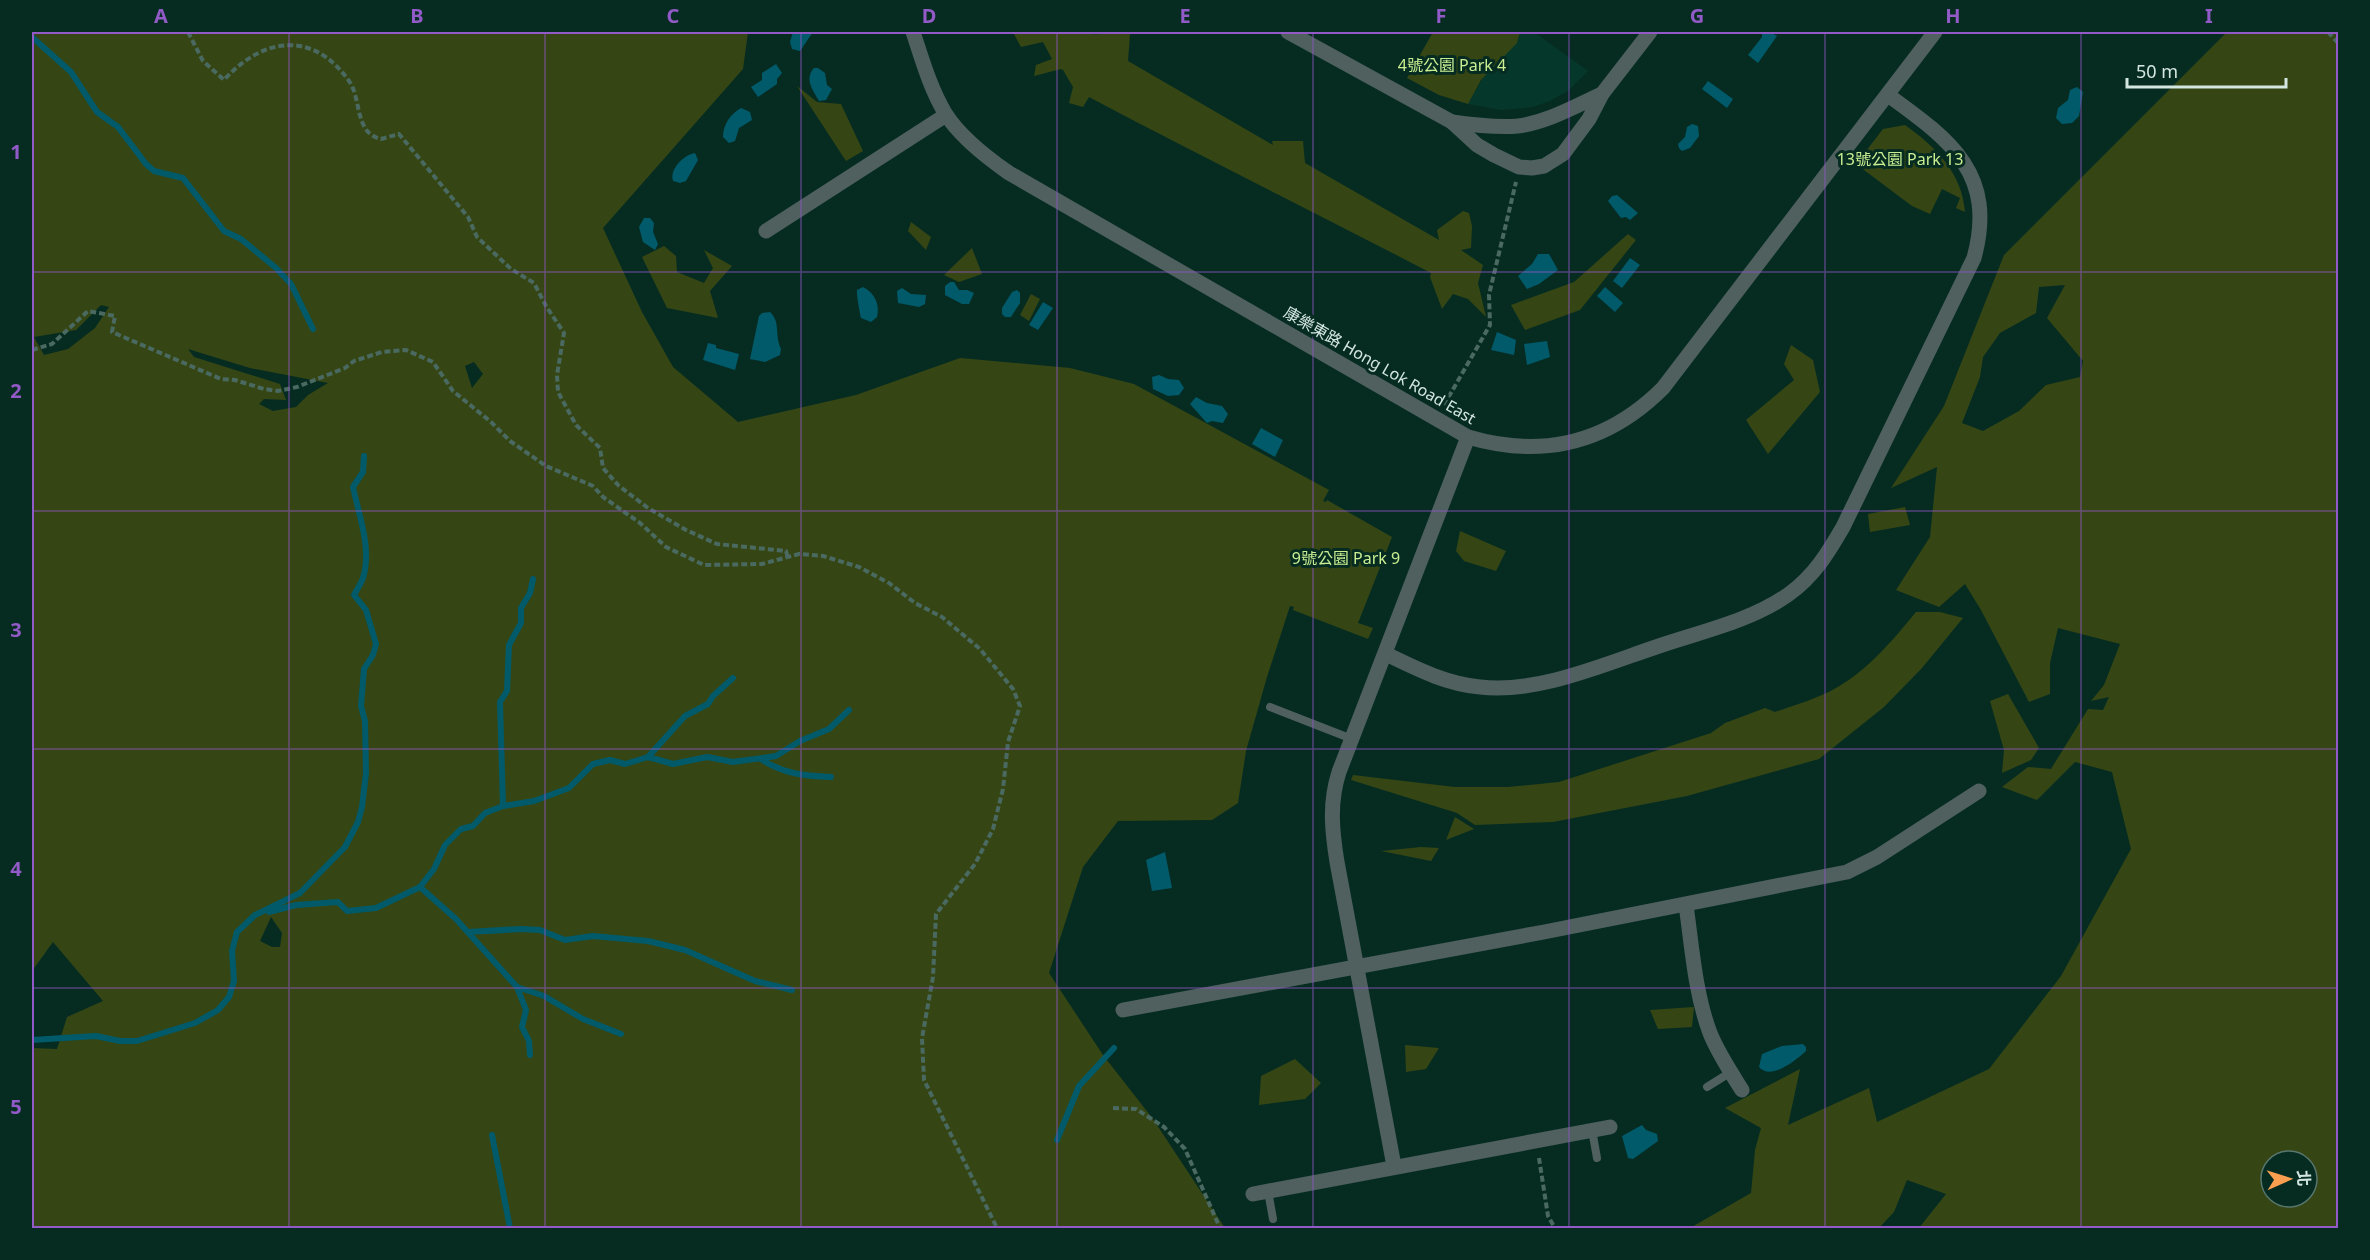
<svg xmlns="http://www.w3.org/2000/svg" width="2370" height="1260" viewBox="0 0 2370 1260" font-family="'Noto Sans','Noto Sans TC',sans-serif">
  <style>
    .built { fill: #05382b }
    .green { fill: #354614; fill-rule: evenodd }
    .water { fill: #005a6a }
    .lines { fill: none; stroke-linecap: round; stroke-linejoin: round }
    .stream { stroke: #005a6a; stroke-width: 6 }
    .path { stroke: #4a6960; stroke-width: 4; stroke-dasharray: 6 3; stroke-linecap: butt }
    .service { stroke: #4f605f; stroke-width: 8 }
    .minor { stroke: #4f605f; stroke-width: 15 }
    .grid { fill: none; stroke: #915ac7; stroke-width: 1.5; stroke-opacity: 0.55 }
    .labels { text-anchor: middle; stroke-width: 6; stroke-linejoin: round; paint-order: stroke }
    .park-label { font-size: 16px; fill: #caee91; stroke: #062c22 }
    .street-label { font-size: 16px; fill: #d3e6df; stroke: #062c22 }
    .neatline { fill: none; stroke: #915ac7; stroke-width: 2 }
    .grid-label { font-size: 20px; text-anchor: middle; font-weight: bold; fill: #915ac7 }
  </style>
  <rect width="100%" height="100%" fill="#062c22"/>
  <polygon class="built" points="1509,32 1534,32 1588,71 1568,91 1550,101 1533,107 1501,110 1468,104"/>
  <g class="green">
    <path d="M32 32H748L743 69 603 228 642 312 673 367 738 422 856 395 960 358 1070 368 1134 384 1329 490 1323 501 1326 502 1327 500 1392 537 1358 623 1373 628 1368 639 1293 610 1294 607 1290 606 1267 677 1246 751 1238 803 1212 820 1118 821 1083 867 1049 973 1103 1055 1153 1119 1225 1228H32V1048L57 1049 67 1017 103 1001 53 942 32 971ZM101 305 109 307 95 328 68 349 44 355 34 337 76 330ZM188 349 250 368 328 383 308 395 296 407 273 411 259 404 264 399 286 400 280 384 194 357ZM474 362 483 374 472 388 465 366ZM271 917 282 933 280 947H272L260 941Z"/>
    <path d="M1023 32H1076C1083 36 1119 33 1130 34L1128 61 1273 145 1272 141H1303L1305 163 1439 240 1437 230 1463 211 1469 213 1472 226 1471 248 1461 250 1483 265 1478 283 1486 317 1468 299 1453 294 1442 309 1430 277 1431 273C1318 214 1202 157 1089 97L1083 107 1069 103 1073 87 1063 70 1061 69 1034 76 1036 65 1052 59 1043 42 1021 47 1014 34Z"/>
    <polygon points="1433,32 1520,32 1517,43 1481,80 1468,104 1439,95 1407,78"/>
    <path d="M2227 32H2338V1228H1919L1946 1194 1907 1180 1894 1212 1879 1228H1690L1751 1193 1755 1150 1761 1128 1725 1108 1800 1069 1788 1125 1869 1088 1877 1122 1989 1069 2061 976 2131 849 2112 772 2075 762 2037 800 2002 787 2028 767 2051 769 2088 709 2103 710 2109 697 2091 701 2104 685 2120 644 2058 628 2050 663V694L2029 702 1981 610 1965 584 1939 607 1896 590 1930 537 1937 467 1891 488 1944 406 2004 255ZM2065 285 2047 318 2083 361 2080 377 2046 385 2019 411 1983 431 1962 423 1980 377 1983 357 2000 333 2036 313 2039 287ZM2271 1161H2307V1197H2271Z"/>
    <polygon points="797,86 817,102 841,104 863,151 846,161"/>
    <path d="M1905 125C1936 147 1962 173 1965 212L1956 208 1960 198 1942 189 1930 214 1912 206 1856 164 1883 129Z"/>
    <polygon points="911,222 931,237 926,250 908,231"/>
    <polygon points="1628,234 1636,240 1580,310 1525,330 1511,305 1574,282"/>
    <polygon points="664,246 676,256 677,272 704,283 713,268 704,250 732,266 710,291 718,318 667,308 642,257"/>
    <polygon points="972,248 982,274 959,282 944,275"/>
    <polygon points="1031,294 1040,299 1029,321 1020,315"/>
    <polygon points="1791,345 1813,360 1820,392 1768,454 1746,420 1794,380 1784,364"/>
    <polygon points="1905,507 1910,525 1870,532 1868,514"/>
    <polygon points="1460,531 1506,551 1496,571 1464,561 1456,551"/>
    <path d="M1916 612H1940L1963 618 1922 668 1884 707 1819 759 1687 796 1553 822 1475 825 1457 813 1351 780 1353 775 1455 787H1508L1559 782 1711 733 1725 723 1765 708 1775 712C1795 705 1817 699 1836 688 1868 670 1893 640 1916 612Z"/>
    <polygon points="2008,694 2039,748 2031,760 2002,773 2004,750 1990,701"/>
    <polygon points="1455,817 1474,829 1446,840"/>
    <polygon points="1421,847 1439,848 1431,861 1381,851"/>
    <polygon points="1694,1007 1692,1027 1658,1029 1650,1010"/>
    <polygon points="1405,1045 1439,1048 1426,1069 1406,1072"/>
    <polygon points="1295,1059 1321,1083 1305,1099 1259,1105 1261,1076"/>
  </g>
  <g class="water">
    <polygon points="793,32 813,32 800,51 792,49 790,42"/>
    <polygon points="1762,32 1770,32 1777,36 1758,63 1748,55 1762,37"/>
    <polygon points="776,64 782,73 777,79 777,84 758,97 751,87 762,80 762,73"/>
    <path d="M814 68H818L825 73 827 85 832 89 826 100 819 101C813 90 804 79 814 68Z"/>
    <polygon points="1708,81 1733,99 1727,108 1702,89"/>
    <polygon points="2077,87 2083,92 2079,116 2072,123 2062,124 2056,118 2058,108 2068,100 2070,90"/>
    <path d="M741 108 750 112 752 120 739 128 735 141 729 143 723 137C723 125 730 114 741 108Z"/>
    <polygon points="1692,124 1698,126 1699,136 1690,148 1682,151 1679,148 1678,144 1685,137 1687,127"/>
    <path d="M695 153 698 160 686 181 680 183 673 181C669 169 684 155 695 153Z"/>
    <polygon points="1617,195 1638,213 1630,220 1626,217 1621,218 1608,201 1612,196"/>
    <polygon points="644,218 650,218 654,223 653,232 658,244 655,250 643,242 639,227"/>
    <polygon points="1538,254 1549,254 1558,270 1539,284 1527,289 1518,276 1532,264"/>
    <polygon points="1630,258 1640,265 1622,288 1613,281"/>
    <polygon points="950,282 954,282 959,290 967,290 974,293 969,304 962,304 945,295 945,286"/>
    <path d="M863 287C875 293 880 305 877 317L871 322 861 318C860 315 856 292 857 290Z"/>
    <polygon points="1605,287 1623,303 1615,312 1597,296"/>
    <polygon points="902,288 911,294 926,295 925,304 919,307 898,303 897,291"/>
    <polygon points="1017,290 1020,293 1020,303 1011,317 1005,317 1002,314 1002,308 1012,292"/>
    <polygon points="1043,302 1053,308 1038,330 1029,325"/>
    <path d="M770 312C781 322 774 335 781 349L780 355 765 362 750 359 759 316 762 313Z"/>
    <polygon points="1497,332 1516,340 1514,355 1491,350"/>
    <polygon points="1547,341 1550,357 1527,365 1524,344"/>
    <polygon points="708,343 716,345 716,348 739,354 735,370 703,360"/>
    <polygon points="1159,375 1168,379 1179,380 1184,388 1179,395 1168,396 1153,389 1152,377"/>
    <polygon points="1196,397 1207,403 1222,406 1228,414 1223,423 1212,421 1207,423 1190,404"/>
    <polygon points="1261,428 1283,440 1275,457 1252,444"/>
    <polygon points="1165,852 1172,888 1152,891 1146,860"/>
    <path d="M1803 1044 1806 1047V1051C1796 1060 1771 1081 1759 1067L1762 1054 1782 1046Z"/>
    <polygon points="1642,1125 1646,1130 1657,1134 1658,1141 1633,1159 1628,1158 1622,1136"/>
  </g>
  <g class="lines">
    <g class="stream">
      <polyline points="32,37 71,72 97,112 118,127 146,164 154,171 183,178 224,231 241,239 276,268 291,284 313,329"/>
      <polyline points="648,757 685,716 708,704 713,696 733,678"/>
      <path d="M761 759C783 774 805 776 831 777"/>
      <polyline points="503,806 500,702 507,691 509,645 521,623 521,608 530,593 533,579"/>
      <polyline points="420,887 456,919 517,987 544,996 583,1019 621,1034"/>
      <polyline points="269,912 296,905 338,902 347,911 376,908 420,887 434,869 445,845 461,829 473,826 485,813 503,806 534,801 569,788 593,764 610,760 625,764 648,757 673,764 707,757 733,762 776,756 800,741 829,729 849,710"/>
      <polyline points="468,932 521,929 540,930 565,940 593,936 648,941 685,950 755,981 792,990"/>
      <polyline points="517,987 526,1010 522,1027 529,1041 530,1055"/>
      <path d="M32 1040 96 1036 120 1041H137L195 1023 218 1010 229 997 234 981 232 951 237 932 255 915 300 893 345 847 358 822 362 807 366 773 365 721 361 706 364 669 373 655 376 644 366 610 354 595C357 589 361 584 363 578 372 548 359 516 353 487L363 472 364 456"/>
      <polyline points="492,1135 510,1228"/>
      <polyline points="1057,1140 1079,1086 1114,1048"/>
    </g>
    <g class="path">
      <path d="M188 32 203 61 224 80C263 37 313 30 349 81 362 99 354 133 381 139L399 134 468 217 477 237 511 269 534 283 546 306 564 333 557 375 558 392 576 425 600 448 603 468 619 486 648 508 686 530 717 544 786 551 788 558"/>
      <polyline points="2328,32 2338,43"/>
      <polyline points="32,350 52,344 88,311 115,316 112,332 221,379 235,380 264,389 278,391 297,387 345,368 354,361 382,352 406,350 433,362 453,391 491,422 510,441 546,466 593,486 603,497 640,523 666,547 704,565 762,564 799,554 823,556 859,567 889,583 915,603 942,617 980,649 1013,689 1020,706 1008,742 1003,789 993,829 975,864 936,914 933,977 922,1038 924,1080 997,1228"/>
      <polyline points="1444,405 1490,325 1489,295 1516,182"/>
      <polyline points="1113,1108 1136,1109 1164,1127 1185,1149 1220,1228"/>
      <polyline points="1539,1158 1548,1216 1555,1228"/>
    </g>
    <g class="service">
      <polyline points="1270,707 1352,739"/>
      <polyline points="1707,1087 1731,1072"/>
      <polyline points="1592,1130 1597,1158"/>
      <polyline points="1268,1191 1273,1219"/>
    </g>
    <g class="minor">
      <path d="M913 32C922 59 930 88 945 113 960 137 986 157 1009 173L1468 437C1543 459 1608 443 1663 388L1935 32"/>
      <polyline points="1288,32 1452,122 1477,145 1494,155 1519,167 1532,168 1544,166 1563,154 1589,119 1602,94 1650,32"/>
      <path d="M1452 122C1473 125 1496 128 1518 126 1548 122 1575 106 1602 94"/>
      <polyline points="766,231 946,115"/>
      <path d="M1386 654C1417 669 1446 684 1480 687 1539 694 1607 663 1662 645 1704 631 1753 620 1789 594 1814 576 1828 553 1843 527L1974 258C1997 173 1950 140 1888 95"/>
      <path d="M1686 905C1692 947 1695 993 1710 1033 1718 1053 1730 1071 1742 1090"/>
      <polyline points="1123,1010 1544,932 1847,872 1877,857 1979,791"/>
      <path d="M1394 1166 1337 862C1332 831 1329 803 1339 772L1468 437"/>
      <polyline points="1253,1194 1610,1127"/>
    </g>
  </g>
  <path class="grid" d="M289 32V1228M545 32V1228M801 32V1228M1057 32V1228M1313 32V1228M1569 32V1228M1825 32V1228M2081 32V1228M32 272H2338M32 511H2338M32 749H2338M32 988H2338"/>
  <g class="labels">
    <g class="park-label">
      <text x="1452" y="71">4號公園 Park 4</text>
      <text x="1900" y="165">13號公園 Park 13</text>
      <text x="1346" y="564">9號公園 Park 9</text>
    </g>
    <g class="street-label">
      <text transform="translate(1380 365) rotate(30)" y="6">康樂東路 Hong Lok Road East</text>
    </g>
  </g>
  <rect width="2370" height="1260" fill="none" stroke="#062c22" stroke-width="66"/>
  <g transform="translate(2289 1179) rotate(87)"><circle r="28" fill="#062c22" stroke="#58766e" stroke-width="1.5"/>
  <path d="M0-4.5L10 22L0 15L-10 22Z" fill="#fa9f4f"/>
  <text y="-9" font-size="16" font-weight="bold" text-anchor="middle" fill="#d3e6df">北</text>
  </g>
  <path d="M2127 78v9h159v-9" fill="none" stroke="#d3e6df" stroke-width="3"/>
  <text x="2136" y="78" font-size="18" fill="#d3e6df" stroke="#062c22" stroke-width="4.5" paint-order="stroke">50 m</text>
  <rect x="33" y="33" width="2304" height="1194" class="neatline"/>
  <g class="grid-label">
    <text x="161" y="23">A</text>
    <text x="417" y="23">B</text>
    <text x="673" y="23">C</text>
    <text x="929" y="23">D</text>
    <text x="1185" y="23">E</text>
    <text x="1441" y="23">F</text>
    <text x="1697" y="23">G</text>
    <text x="1953" y="23">H</text>
    <text x="2209" y="23">I</text>
    <text x="16" y="159">1</text>
    <text x="16" y="398">2</text>
    <text x="16" y="637">3</text>
    <text x="16" y="876">4</text>
    <text x="16" y="1114">5</text>
  </g>
</svg>
